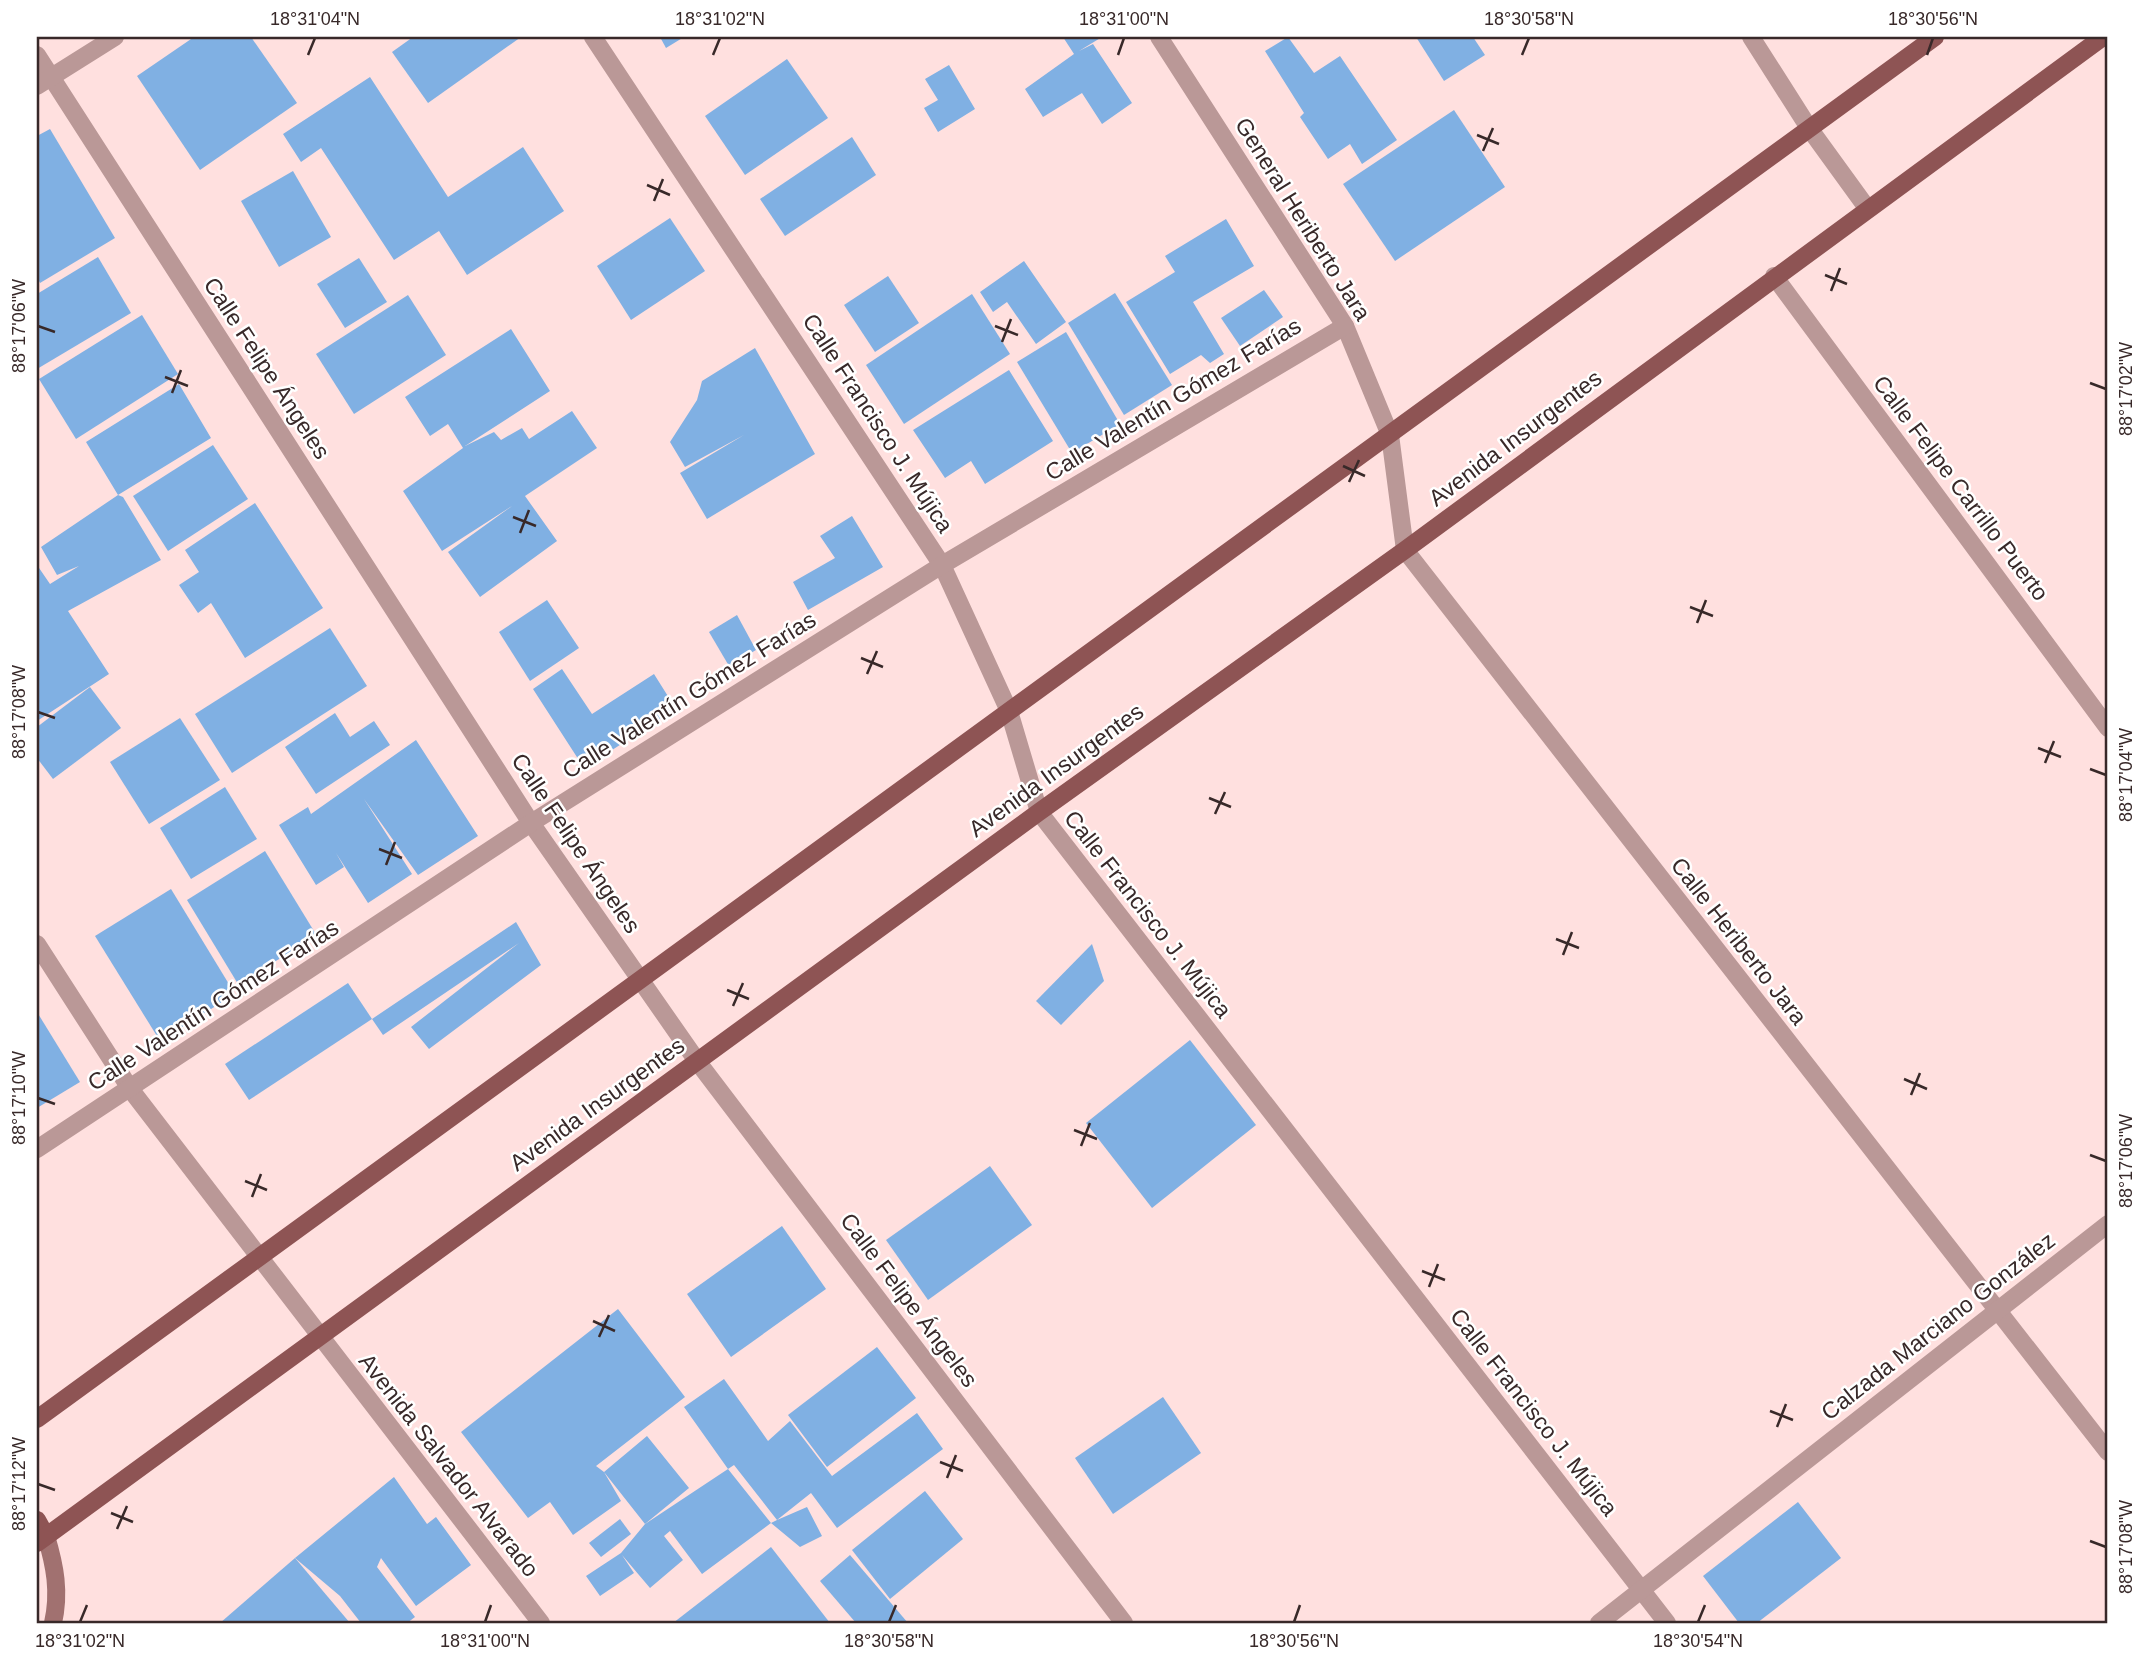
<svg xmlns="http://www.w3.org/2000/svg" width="2145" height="1660" viewBox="0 0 2145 1660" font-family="Helvetica,sans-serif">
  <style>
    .building { fill: #80b0e3 }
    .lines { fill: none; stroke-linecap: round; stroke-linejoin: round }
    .street { stroke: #ba9897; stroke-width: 18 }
    .secondary { stroke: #a17170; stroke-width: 18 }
    .primary { stroke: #8e5454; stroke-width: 18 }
    .ticks { fill: none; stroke: #382929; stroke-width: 2.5 }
    .labels { text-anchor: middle; stroke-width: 5; stroke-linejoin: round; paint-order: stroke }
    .street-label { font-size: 23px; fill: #382929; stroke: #fff }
    .neatline { fill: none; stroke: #382929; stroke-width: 2.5 }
    .ticks-label { font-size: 18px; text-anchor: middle; fill: #382929 }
  </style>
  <rect width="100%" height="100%" fill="#ffe0df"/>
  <g class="building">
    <polygon points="194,37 251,37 297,103 200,170 137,76"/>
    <polygon points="413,37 521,37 428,103 392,52"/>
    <polygon points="660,37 684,37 666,48"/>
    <polygon points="1063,37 1102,37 1079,51 1093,44 1132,103 1102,124 1082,93 1043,117 1025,89 1074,54"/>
    <polygon points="1288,37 1314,73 1340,56 1397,140 1362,164 1350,144 1328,159 1300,117 1304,113 1265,51"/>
    <polygon points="1416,37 1473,37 1485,55 1444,81"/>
    <polygon points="787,59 828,118 745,175 705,116"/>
    <polygon points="949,65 975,109 938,132 924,108 938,100 925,79"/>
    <polygon points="370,77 448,197 523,147 564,211 467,275 439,231 394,260 321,148 301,162 283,134"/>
    <polygon points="1454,110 1505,187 1395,261 1343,184"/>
    <polygon points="50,129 115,238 40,283 37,277 37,136"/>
    <polygon points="852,137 876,175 785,236 760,199"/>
    <polygon points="293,171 331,237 279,267 241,201"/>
    <polygon points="670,218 705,271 631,320 597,266"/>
    <polygon points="1226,219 1254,266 1193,302 1224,354 1210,363 1201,355 1170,374 1126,302 1175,272 1165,256"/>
    <polygon points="98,257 131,313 37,369 37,294"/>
    <polygon points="359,258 387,302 345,328 317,284"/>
    <polygon points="1024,261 1066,322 1036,344 1007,302 993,312 980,292"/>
    <polygon points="888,276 919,323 875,352 844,305"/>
    <polygon points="1264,290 1283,317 1240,346 1221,318"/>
    <polygon points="1115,293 1172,385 1124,415 1068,323"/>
    <polygon points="972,294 1010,354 904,424 866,365"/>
    <polygon points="408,295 446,355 354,414 316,354"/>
    <polygon points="142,315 178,374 76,439 39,379"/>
    <polygon points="511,329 550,391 465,446 494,432 501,440 522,428 529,439 572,411 597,448 525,496 557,541 480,597 448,552 512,506 442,551 403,491 463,448 448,424 430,436 405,397"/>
    <polygon points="1066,332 1120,424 1072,453 1017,362"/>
    <polygon points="755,348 815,454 707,519 680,473 744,435 685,467 670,442 697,400 702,381"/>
    <polygon points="1009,370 1053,441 985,484 971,461 945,478 913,430"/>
    <polygon points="179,384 211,438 118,495 123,497 161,560 68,611 109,674 37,721 37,565 50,584 79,566 57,575 41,547 118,495 86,442"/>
    <polygon points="213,445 248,499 168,551 133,496"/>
    <polygon points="255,503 323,608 245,658 211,603 198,613 179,585 199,572 185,550"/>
    <polygon points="852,516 883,567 808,610 793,582 835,558 820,536"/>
    <polygon points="547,600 579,648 530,681 499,632"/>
    <polygon points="737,615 756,650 729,666 709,632"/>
    <polygon points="330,628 367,686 232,773 195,714"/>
    <polygon points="562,669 592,714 654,674 676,709 584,768 533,689"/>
    <polygon points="90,687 121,728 53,779 37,758 37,727"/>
    <polygon points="335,713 350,737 374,721 390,745 316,794 285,747"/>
    <polygon points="180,718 220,780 149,824 110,762"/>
    <polygon points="416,740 478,836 418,875 364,799 412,874 368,903 336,853 344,867 316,885 279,825 308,807 311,814"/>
    <polygon points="225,787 257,839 191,879 160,828"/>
    <polygon points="265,851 317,936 238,984 187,900"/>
    <polygon points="171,889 235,994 160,1041 95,936"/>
    <polygon points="516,922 541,965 429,1049 411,1027 519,943 383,1035 372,1019"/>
    <polygon points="1092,944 1104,981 1061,1025 1036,1001"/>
    <polygon points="348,983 372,1019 249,1100 225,1064"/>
    <polygon points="37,1012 80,1082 37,1108"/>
    <polygon points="1190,1040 1256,1125 1152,1208 1086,1123"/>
    <polygon points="990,1166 1032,1225 928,1300 886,1240"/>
    <polygon points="782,1226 826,1289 731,1357 687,1294"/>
    <polygon points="618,1309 685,1397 596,1466 604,1472 647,1436 689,1488 645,1524 604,1472 621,1501 573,1535 550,1502 528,1518 461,1432"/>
    <polygon points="877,1347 916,1398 827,1467 788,1415"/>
    <polygon points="724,1379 768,1441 790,1421 832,1476 917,1413 943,1449 837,1528 811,1493 777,1520 807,1507 822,1536 800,1547 771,1523 777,1520 734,1465 728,1469 684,1407"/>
    <polygon points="1163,1397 1201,1453 1113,1514 1075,1458"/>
    <polygon points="728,1469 771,1523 702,1574 670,1531 664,1536 683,1560 650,1588 622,1555 634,1573 600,1596 586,1576 621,1553 645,1524"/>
    <polygon points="394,1477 427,1524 436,1517 471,1565 416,1606 381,1558 377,1567 415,1617 407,1623 361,1623 340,1596 295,1558"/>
    <polygon points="925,1491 963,1539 890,1599 852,1550"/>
    <polygon points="1798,1502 1841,1558 1757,1623 1739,1623 1703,1576"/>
    <polygon points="620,1519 631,1534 601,1557 589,1543"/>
    <polygon points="771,1547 830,1623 673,1623"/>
    <polygon points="850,1555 908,1623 856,1623 820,1581"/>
    <polygon points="295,1558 350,1623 220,1623"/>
  </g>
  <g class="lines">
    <g class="street">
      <polyline points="593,37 942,565 1009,711 1039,812 1667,1623"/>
      <polyline points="1159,37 1345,326 1390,435 1405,550 2108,1452"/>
      <polyline points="1751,37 1809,128 1867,208"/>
      <polyline points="37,55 531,823 697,1061 1124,1623"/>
      <polyline points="37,86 115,37"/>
      <polyline points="1774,276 2108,728"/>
      <polyline points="37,944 131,1090 541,1623"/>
      <polyline points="37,1149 531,823 942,565 1345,326"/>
      <polyline points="1599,1623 2108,1224"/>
    </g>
    <path class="secondary" d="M46 1536C55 1566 60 1592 53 1623"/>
    <g class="primary">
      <polyline points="37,1419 1935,37"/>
      <polyline points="37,1520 46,1536"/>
      <polyline points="37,1543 1039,812 1405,550 2103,37"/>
    </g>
  </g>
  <path class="ticks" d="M308 55 315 38M713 55 720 38M1118 55 1124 38M1522 55 1529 38M1927 55 1933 38M1477 135 1499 144M1483 151 1493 128M647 185 670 195M654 201 663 179M1825 275 1847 284M1831 291 1840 268M38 326 55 332M995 326 1018 335M1002 342 1011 319M165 377 188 386M2090 383 2106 389M172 393 181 370M1343 466 1365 476M1349 482 1359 460M513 517 536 526M520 533 529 510M1690 607 1713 616M1697 623 1706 600M861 658 883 667M867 674 877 651M38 712 55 718M2038 748 2061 757M2045 763 2054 741M2090 769 2106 775M1209 798 1231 807M1215 814 1225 792M379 849 402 858M386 865 395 842M1556 939 1579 948M1563 955 1572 932M727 990 749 999M733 1006 743 983M1904 1079 1927 1089M1911 1095 1920 1073M38 1098 55 1104M1074 1130 1097 1139M1081 1146 1090 1123M2090 1155 2106 1161M245 1181 267 1190M252 1197 261 1174M1422 1271 1445 1280M1429 1287 1438 1264M593 1321 615 1331M599 1337 609 1315M1770 1411 1793 1420M1777 1427 1786 1404M940 1462 963 1471M947 1478 956 1455M38 1484 55 1490M111 1513 133 1522M117 1529 127 1506M2090 1541 2106 1547M80 1622 87 1605M485 1622 491 1605M889 1622 896 1605M1294 1622 1300 1605M1698 1622 1705 1605"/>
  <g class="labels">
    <g class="street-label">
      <text transform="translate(1303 219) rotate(58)" y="8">General Heriberto Jara</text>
      <text transform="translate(267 368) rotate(57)" y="8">Calle Felipe Ángeles</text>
      <text transform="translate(1173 399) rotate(-31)" y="8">Calle Valentín Gómez Farías</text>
      <text transform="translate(878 423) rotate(57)" y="8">Calle Francisco J. Mújica</text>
      <text transform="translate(1515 438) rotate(-37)" y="8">Avenida Insurgentes</text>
      <text transform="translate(1961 488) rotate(53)" y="8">Calle Felipe Carrillo Puerto</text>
      <text transform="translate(689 695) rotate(-32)" y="8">Calle Valentín Gómez Farías</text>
      <text transform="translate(1056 770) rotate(-36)" y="8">Avenida Insurgentes</text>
      <text transform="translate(576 843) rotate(56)" y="8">Calle Felipe Ángeles</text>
      <text transform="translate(1148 914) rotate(52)" y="8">Calle Francisco J. Mújica</text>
      <text transform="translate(1739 941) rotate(52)" y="8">Calle Heriberto Jara</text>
      <text transform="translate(213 1005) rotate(-33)" y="8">Calle Valentín Gómez Farías</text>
      <text transform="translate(597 1104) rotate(-36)" y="8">Avenida Insurgentes</text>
      <text transform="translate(909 1300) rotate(53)" y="8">Calle Felipe Ángeles</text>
      <text transform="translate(1938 1326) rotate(-38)" y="8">Calzada Marciano González</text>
      <text transform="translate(1534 1412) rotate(52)" y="8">Calle Francisco J. Mújica</text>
      <text transform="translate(449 1465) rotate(52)" y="8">Avenida Salvador Alvarado</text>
    </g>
  </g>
  <rect width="2145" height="1660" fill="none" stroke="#ffffff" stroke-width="77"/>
  <rect x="38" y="38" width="2068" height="1584" class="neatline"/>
  <g class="ticks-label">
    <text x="315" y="25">18°31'04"N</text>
    <text x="720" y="25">18°31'02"N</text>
    <text x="1124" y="25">18°31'00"N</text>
    <text x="1529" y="25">18°30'58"N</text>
    <text x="1933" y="25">18°30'56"N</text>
    <text transform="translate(19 326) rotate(-90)" y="6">88°17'06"W</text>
    <text transform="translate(2126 389) rotate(-90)" y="6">88°17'02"W</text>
    <text transform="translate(19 712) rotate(-90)" y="6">88°17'08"W</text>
    <text transform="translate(2126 775) rotate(-90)" y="6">88°17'04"W</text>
    <text transform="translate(19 1098) rotate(-90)" y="6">88°17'10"W</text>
    <text transform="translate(2126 1161) rotate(-90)" y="6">88°17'06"W</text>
    <text transform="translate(19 1484) rotate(-90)" y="6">88°17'12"W</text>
    <text transform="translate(2126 1547) rotate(-90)" y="6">88°17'08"W</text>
    <text x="80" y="1647">18°31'02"N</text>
    <text x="485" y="1647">18°31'00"N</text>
    <text x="889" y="1647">18°30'58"N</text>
    <text x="1294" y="1647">18°30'56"N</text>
    <text x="1698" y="1647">18°30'54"N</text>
  </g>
</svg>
